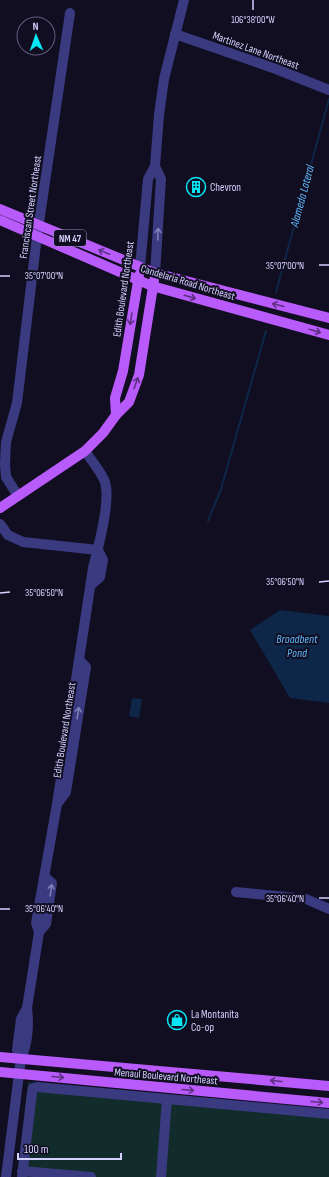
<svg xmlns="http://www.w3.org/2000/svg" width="329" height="1177" viewBox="0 0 329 1177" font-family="'Sofia Sans Condensed',sans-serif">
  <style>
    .green { fill: #112c2a }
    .water { fill: #0e2647 }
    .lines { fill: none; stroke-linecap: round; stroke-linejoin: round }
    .stream { stroke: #0e2647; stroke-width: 2 }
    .minor { stroke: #3a3a80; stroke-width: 10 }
    .major { stroke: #b95afb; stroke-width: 10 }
    .oneway { stroke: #7f7eb9 }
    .oneway2 { stroke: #5d3084 }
    .ticks { fill: none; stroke: #d4d1fe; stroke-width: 1.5 }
    .labels { text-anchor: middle; stroke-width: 4; stroke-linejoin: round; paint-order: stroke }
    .shield { fill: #110e22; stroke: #9a96bc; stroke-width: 1 }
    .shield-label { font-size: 10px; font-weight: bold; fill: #d4d1fe }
    .street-label { font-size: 11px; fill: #d4d1fe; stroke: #110e22 }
    .poi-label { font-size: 11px; fill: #d4d1fe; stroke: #110e22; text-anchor: start }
    .water-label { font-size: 12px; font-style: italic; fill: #61bafb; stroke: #110e22 }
    .ticks-label { font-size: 10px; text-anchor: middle; fill: #d4d1fe; stroke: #110e22; stroke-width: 4; stroke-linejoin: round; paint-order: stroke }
  </style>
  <rect width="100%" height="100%" fill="#110e22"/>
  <polygon class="green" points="28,1082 329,1111 329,1177 17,1177"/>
  <g class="water">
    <polygon points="280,610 329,616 329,703 290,698 250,630"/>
    <polygon points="132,698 142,699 139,718 129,716"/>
  </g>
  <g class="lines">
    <g class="stream">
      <polyline points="276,292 329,99"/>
      <polyline points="208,521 221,489 266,331"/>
    </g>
    <g class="minor">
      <polyline points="175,34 276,69 329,90"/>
      <polyline points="140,267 148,179 155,166"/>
      <polyline points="155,273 161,179 155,166 159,115 164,79 184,0"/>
      <polyline points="18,496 6,477 5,464 6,442 17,403 37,236 70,13"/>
      <polyline points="0,524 8,535 23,542 98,550"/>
      <polyline points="91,585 100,577 103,560 98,550"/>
      <polyline points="57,804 66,792 86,667 79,660"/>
      <polyline points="236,892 306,899 329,909"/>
      <polyline points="39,932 46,924 52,883 45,877"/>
      <polyline points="21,1058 17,1050 21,1019 27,1008"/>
      <polyline points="22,1171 91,1177"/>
      <path d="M6 1177 21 1058C28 1044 29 1024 27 1008L39 932 36 923 57 804 93 568C98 548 111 501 105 482 102 473 91 460 85 451"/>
      <polyline points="22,1177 32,1093 33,1088 37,1087 329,1114"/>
      <polyline points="161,1177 167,1099"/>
    </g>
    <g class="major">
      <polyline points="0,209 155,273 329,318"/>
      <polyline points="0,220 152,286 329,335"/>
      <polyline points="116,415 115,398 123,371 139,275"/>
      <polyline points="0,508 85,451 103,433 116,415 129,402 139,375 154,280"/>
      <polyline points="0,1057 329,1086"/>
      <polyline points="0,1072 329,1103"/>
    </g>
  </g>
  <defs><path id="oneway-shaft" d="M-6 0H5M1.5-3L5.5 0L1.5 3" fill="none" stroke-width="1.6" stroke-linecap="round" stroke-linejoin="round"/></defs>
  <g class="oneway">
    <use href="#oneway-shaft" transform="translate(158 234) rotate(-88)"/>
    <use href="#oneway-shaft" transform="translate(78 713) rotate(-81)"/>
    <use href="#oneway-shaft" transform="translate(51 890) rotate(-82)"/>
  </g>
  <g class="oneway2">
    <use href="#oneway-shaft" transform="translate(104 252) rotate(-158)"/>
    <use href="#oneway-shaft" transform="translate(190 297) rotate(16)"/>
    <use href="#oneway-shaft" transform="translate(278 305) rotate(-166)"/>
    <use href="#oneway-shaft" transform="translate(131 319) rotate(99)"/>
    <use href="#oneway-shaft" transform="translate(315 331) rotate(16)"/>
    <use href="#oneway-shaft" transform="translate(136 383) rotate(-71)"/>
    <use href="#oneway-shaft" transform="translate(58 1077) rotate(5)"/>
    <use href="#oneway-shaft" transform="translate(276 1081) rotate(-175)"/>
    <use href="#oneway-shaft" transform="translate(188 1090) rotate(5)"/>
    <use href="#oneway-shaft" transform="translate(317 1102) rotate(5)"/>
  </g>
  <path class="ticks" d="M253 0V10M319 265H329M0 276H10M319 582 329 581M0 593 10 592M319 898H329M0 909H10"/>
  <defs>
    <symbol id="building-ring" viewBox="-11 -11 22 22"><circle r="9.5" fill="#110e22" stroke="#06e6f5" stroke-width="1.5"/><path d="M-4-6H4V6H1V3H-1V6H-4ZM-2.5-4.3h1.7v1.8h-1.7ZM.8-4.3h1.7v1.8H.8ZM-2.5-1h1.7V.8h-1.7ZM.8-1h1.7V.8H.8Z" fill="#06e6f5"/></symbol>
    <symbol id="shop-ring" viewBox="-11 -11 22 22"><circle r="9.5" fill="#110e22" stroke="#06e6f5" stroke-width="1.5"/><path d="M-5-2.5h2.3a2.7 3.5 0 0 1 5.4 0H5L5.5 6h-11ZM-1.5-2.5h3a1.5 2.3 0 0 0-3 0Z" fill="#06e6f5"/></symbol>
  </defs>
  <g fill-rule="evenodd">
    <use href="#building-ring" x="185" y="176" width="22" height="22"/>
    <use href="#shop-ring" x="166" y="1009" width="22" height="22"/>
  </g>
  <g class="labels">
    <rect class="shield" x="54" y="230" width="32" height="16" rx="3"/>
    <g class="shield-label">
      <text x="70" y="242">NM 47</text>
    </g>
    <g class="street-label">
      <text transform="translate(256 50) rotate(20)" y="4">Martinez Lane Northeast</text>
      <text transform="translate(30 207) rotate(-82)" y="4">Franciscan Street Northeast</text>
      <text transform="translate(188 282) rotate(17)" y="4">Candelaria Road Northeast</text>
      <text transform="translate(123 289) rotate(-82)" y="4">Edith Boulevard Northeast</text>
      <text transform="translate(64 730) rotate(-81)" y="4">Edith Boulevard Northeast</text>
      <text transform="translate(166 1076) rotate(5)" y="4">Menaul Boulevard Northeast</text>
    </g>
    <g class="poi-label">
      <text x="210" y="191">Chevron</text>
      <text x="191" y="1018">La Montanita<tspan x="191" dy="13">Co-op</tspan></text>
    </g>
    <g class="water-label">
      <text transform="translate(302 196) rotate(-75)" y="4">Alameda Lateral</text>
      <text x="297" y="643">Broadbent<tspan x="297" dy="14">Pond</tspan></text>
    </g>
  </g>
  <g class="ticks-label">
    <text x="253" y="23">106°38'00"W</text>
    <text x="285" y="269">35°07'00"N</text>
    <text x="44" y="279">35°07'00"N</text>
    <text x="285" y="585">35°06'50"N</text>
    <text x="44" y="596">35°06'50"N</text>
    <text x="285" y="902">35°06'40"N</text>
    <text x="44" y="912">35°06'40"N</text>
  </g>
  <g transform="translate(36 36) rotate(358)"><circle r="19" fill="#110e22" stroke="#5f5c7a"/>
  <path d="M0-3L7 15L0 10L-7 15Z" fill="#06e6f5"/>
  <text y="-6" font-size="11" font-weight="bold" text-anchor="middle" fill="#d4d1fe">N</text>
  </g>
  <path d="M18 1153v6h103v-6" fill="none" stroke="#d4d1fe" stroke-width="2"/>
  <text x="24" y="1153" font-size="12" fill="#d4d1fe" stroke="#110e22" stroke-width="3" paint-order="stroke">100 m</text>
</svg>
